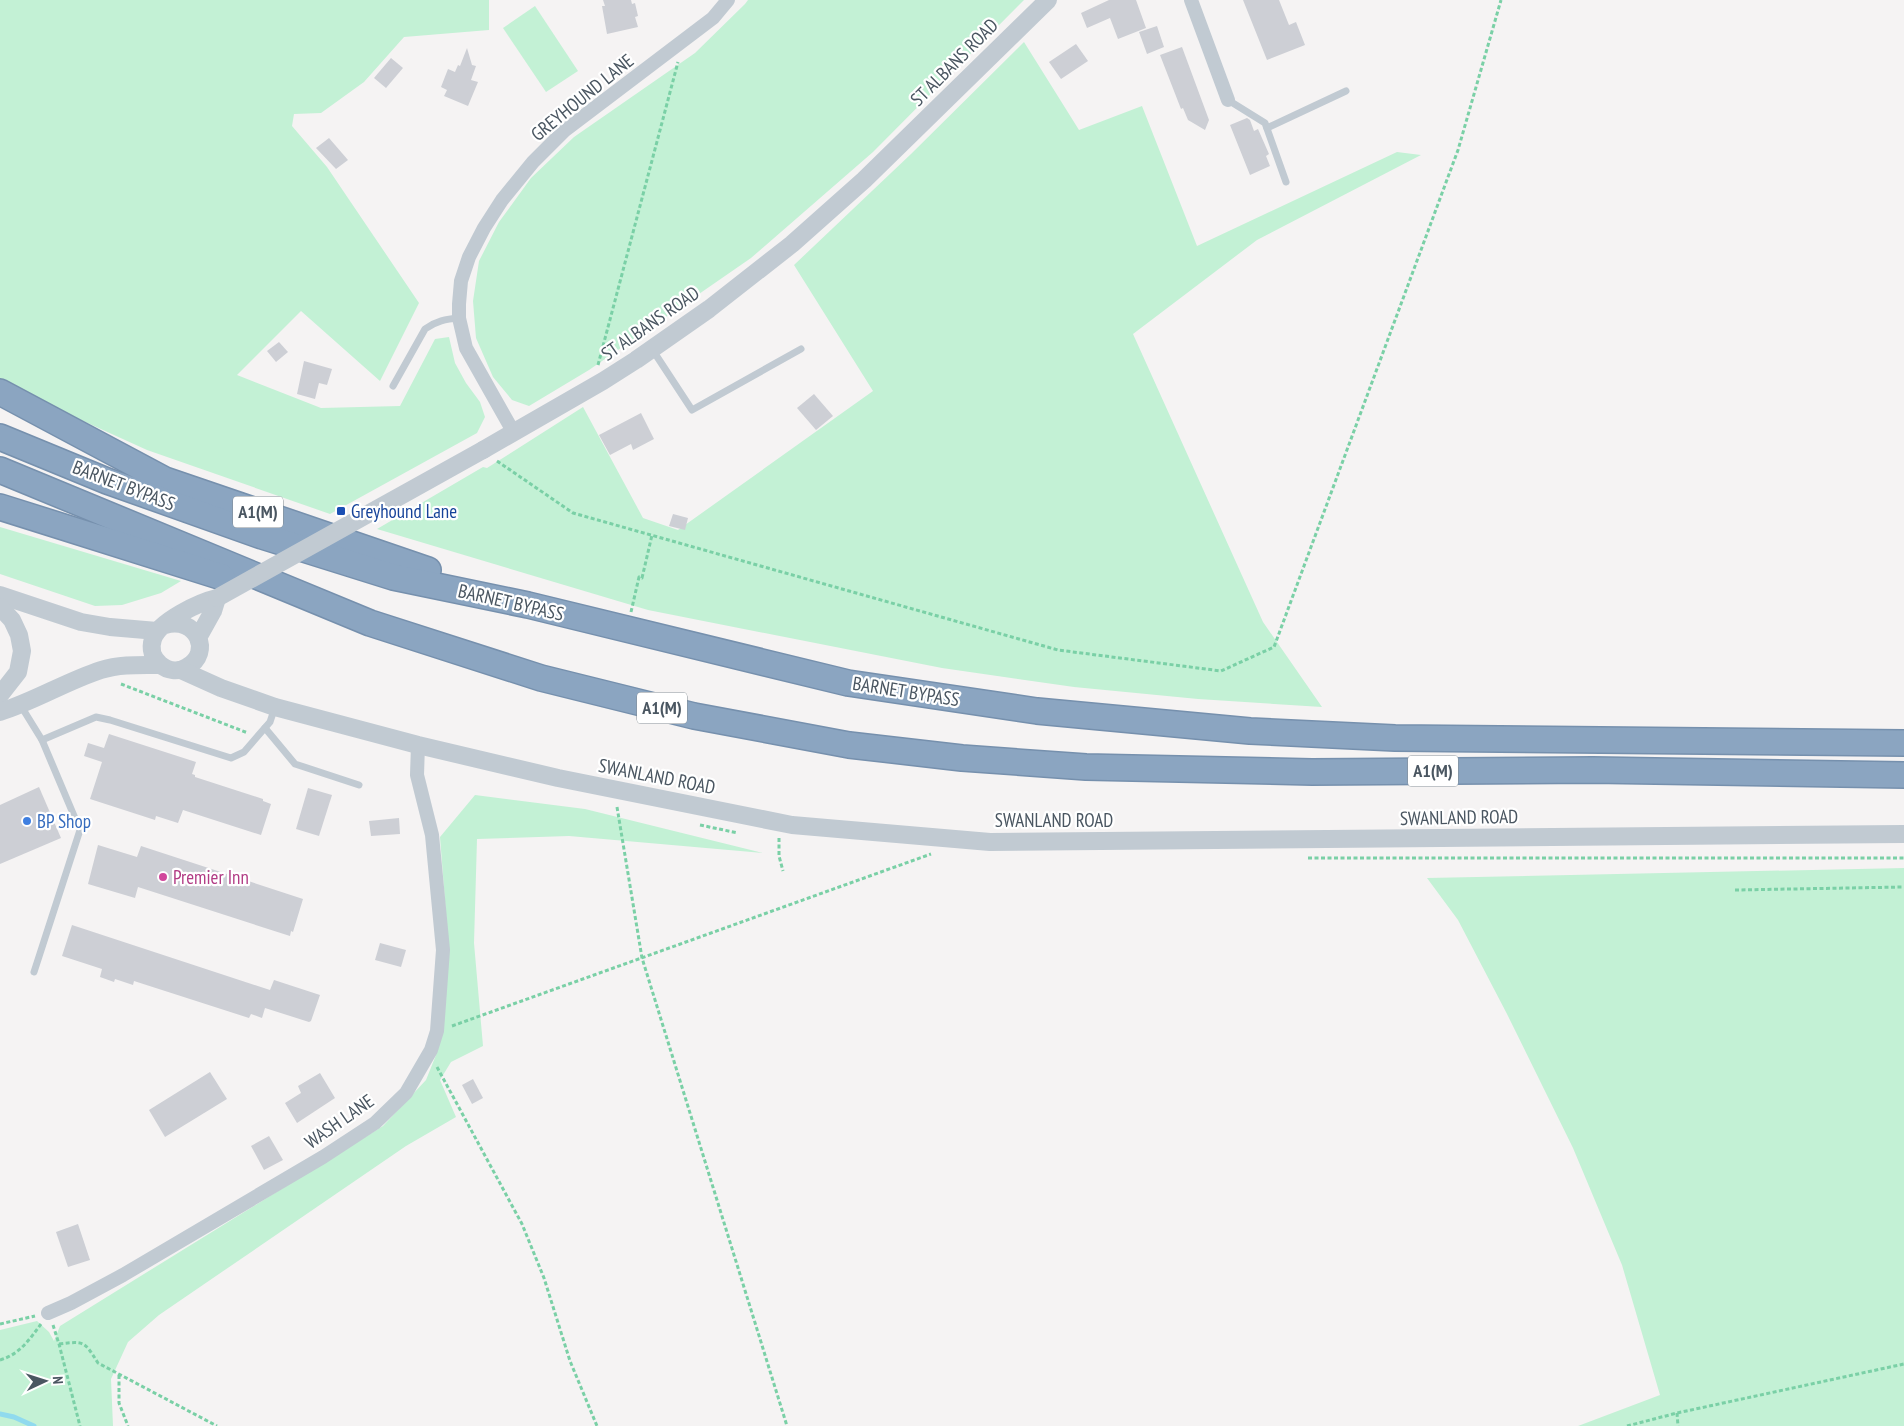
<svg xmlns="http://www.w3.org/2000/svg" width="1904" height="1426" viewBox="0 0 1904 1426" font-family="'PT Sans Narrow',sans-serif">
  <style>
    .green { fill: #c3f1d5 }
    .lines { fill: none; stroke-linecap: round; stroke-linejoin: round }
    .stream { stroke: #90daee; stroke-width: 5 }
    .building { fill: #cdcfd5 }
    .motorway-casing { stroke: #7690ad; stroke-width: 28 }
    .path { stroke: #7ad0a6; stroke-width: 3; stroke-dasharray: 4 2.5; stroke-linecap: butt }
    .service { stroke: #c1cad2; stroke-width: 7 }
    .minor { stroke: #c1cad2; stroke-width: 14 }
    .tertiary { stroke: #c1cad2; stroke-width: 18 }
    .motorway { stroke: #8ba5c1; stroke-width: 25 }
    .tertiary-bridge { stroke: #c1cad2; stroke-width: 18 }
    .transit-dot { fill: #1a4fb4; stroke: #fff; stroke-width: 2 }
    .shop-dot { fill: #3f7fe0; stroke: #fff; stroke-width: 2 }
    .hotel-dot { fill: #d1479c; stroke: #fff; stroke-width: 2 }
    .labels { text-anchor: middle; stroke-width: 4.5; stroke-linejoin: round; paint-order: stroke }
    .shield { fill: #fff; stroke: #808990; stroke-width: 1 }
    .shield-label { font-size: 18px; font-weight: bold; fill: #4a5661 }
    .street-label { font-size: 19px; fill: #4a5661; stroke: #fff }
    .transit-label { font-size: 19px; fill: #164399; stroke: #fff; text-anchor: start }
    .shop-label { font-size: 19px; fill: #366cbe; stroke: #fff; text-anchor: start }
    .hotel-label { font-size: 19px; fill: #b23c85; stroke: #fff; text-anchor: start }
  </style>
  <rect width="100%" height="100%" fill="#f5f3f3"/>
  <g class="green">
    <polygon points="0,0 489,0 489,30 404,37 364,82 321,113 294,114 292,126 327,167 419,303 380,381 301,311 237,375 321,408 400,406 435,339 449,337 455,363 466,383 480,402 485,417 477,433 330,514 147,450 59,410 0,379"/>
    <polygon points="748,0 1024,0 873,152 751,258 589,370 529,406 512,400 493,377 476,338 473,301 479,261 499,222 531,178 574,137 695,53 745,4"/>
    <polygon points="535,6 578,71 546,92 503,28"/>
    <polygon points="1024,42 1079,130 1142,106 1197,246 1397,152 1421,155 1257,240 1133,334 1263,622 1322,707 1198,699 1074,687 942,668 648,610 377,529 483,467 487,468 583,407 643,518 678,530 873,391 794,265 911,154"/>
    <polygon points="0,527 181,581 161,593 122,605 95,606 0,574"/>
    <polygon points="475,795 585,809 763,853 569,836 477,839 474,943 483,1046 451,1062 440,1080 456,1117 406,1146 159,1315 128,1342 111,1379 113,1426 0,1426 0,1330 37,1321 49,1332 54,1341 60,1326 383,1126 426,1080 436,1055 442,1024 448,940 440,837"/>
    <polygon points="1904,868 1904,1426 1578,1426 1660,1395 1622,1265 1573,1148 1507,1014 1458,920 1427,878"/>
  </g>
  <g class="lines">
    <polyline class="stream" points="0,1414 14,1417 34,1426"/>
  </g>
  <g class="building">
    <polygon points="603,0 631,0 632,4 635,3 638,16 635,17 638,27 607,34 602,6 605,6"/>
    <polygon points="1109,0 1136,0 1146,28 1118,39 1110,18 1087,28 1081,13"/>
    <polygon points="1243,0 1279,0 1289,25 1296,22 1305,45 1267,60"/>
    <polygon points="1157,26 1164,47 1147,54 1139,32"/>
    <polygon points="1076,44 1088,61 1061,79 1049,62"/>
    <polygon points="1182,47 1209,120 1205,130 1188,120 1183,108 1181,109 1160,55"/>
    <polygon points="467,48 472,65 476,66 471,80 478,82 468,106 444,96 447,90 441,87 448,69 455,72 458,65 460,66"/>
    <polygon points="391,58 403,68 386,88 374,78"/>
    <polygon points="1247,118 1250,120 1254,131 1258,129 1269,154 1266,156 1270,166 1250,175 1230,125"/>
    <polygon points="329,138 348,160 336,169 316,148"/>
    <polygon points="279,342 288,352 276,362 267,351"/>
    <polygon points="304,361 332,369 327,385 319,383 315,399 297,394"/>
    <polygon points="814,394 833,416 816,430 797,408"/>
    <polygon points="641,413 654,439 633,450 631,444 610,455 599,435"/>
    <polygon points="673,514 688,518 685,530 669,526"/>
    <polygon points="109,734 196,762 192,774 195,775 195,777 263,799 263,801 271,804 261,835 183,810 178,823 156,816 155,820 90,799 102,762 84,756 88,743 104,748"/>
    <polygon points="39,787 61,838 0,864 0,805"/>
    <polygon points="308,788 332,795 319,836 296,829"/>
    <polygon points="399,818 400,834 371,836 369,821"/>
    <polygon points="98,845 137,857 141,846 303,899 293,932 291,931 290,936 138,887 135,898 88,884"/>
    <polygon points="72,925 270,990 274,980 320,995 311,1021 309,1022 265,1008 262,1018 251,1014 249,1018 134,981 133,985 115,979 114,982 100,977 102,969 62,956"/>
    <polygon points="380,943 406,950 401,967 375,960"/>
    <polygon points="210,1072 227,1099 165,1137 149,1110"/>
    <polygon points="320,1073 335,1098 297,1123 285,1103 301,1093 298,1086"/>
    <polygon points="473,1079 483,1098 472,1104 462,1085"/>
    <polygon points="269,1136 283,1160 264,1170 251,1146"/>
    <polygon points="78,1224 90,1260 68,1267 56,1232"/>
  </g>
  <g class="lines">
    <defs>
      <g id="motorway">
        <polyline points="0,392 165,480 428,570"/>
        <polyline points="0,437 107,481 262,536 393,577 528,605 848,683 1037,711 1250,731 1395,738 1904,743"/>
        <polyline points="0,470 370,623 541,678 694,716 849,745 962,758 1086,767 1312,772 1593,770 1904,775"/>
        <polyline points="0,507 222,577"/>
      </g>
    </defs>
    <use href="#motorway" class="motorway-casing"/>
    <g class="path">
      <polyline points="598,365 678,62"/>
      <polyline points="497,461 573,513 1058,650 1221,671 1274,647 1458,150 1501,0"/>
      <polyline points="631,612 639,577 642,578 652,535"/>
      <polyline points="121,684 248,733"/>
      <polyline points="617,807 642,958 787,1426"/>
      <polyline points="700,825 738,833"/>
      <polyline points="779,838 779,856 783,871"/>
      <polyline points="1308,858 1904,858"/>
      <polyline points="1735,890 1904,887"/>
      <polyline points="452,1026 931,854"/>
      <polyline points="437,1067 522,1224 544,1278 570,1361 597,1426"/>
      <polyline points="0,1324 35,1316"/>
      <polyline points="53,1325 59,1344 80,1426"/>
      <path d="M59 1344C85 1341 84 1341 98 1363L217 1426"/>
      <path d="M0 1360C20 1354 29 1340 41 1324"/>
      <polyline points="119,1375 119,1403 128,1426"/>
      <polyline points="1677,1413 1678,1426"/>
      <polyline points="1627,1426 1677,1413 1904,1364"/>
    </g>
    <g class="service">
      <polyline points="1228,100 1265,123 1286,182"/>
      <polyline points="1267,128 1346,91"/>
      <polyline points="652,349 692,410 801,349"/>
      <path d="M393 386 425 329C436 321 446 319 459 318"/>
      <polyline points="21,706 42,740 80,830 34,972"/>
      <polyline points="265,728 295,764 359,785"/>
      <polyline points="42,740 96,717 110,720 231,758 244,752 270,722 275,707"/>
    </g>
    <g class="minor">
      <polyline points="1191,0 1228,100"/>
      <polyline points="514,433 466,348 459,318 459,304 461,281 469,257 484,228 502,200 533,162 564,131 713,18 728,0"/>
      <polyline points="48,1313 71,1303 123,1275 323,1157 375,1123 406,1093 431,1050 437,1031 443,950 432,835 417,775 418,745"/>
    </g>
    <g class="tertiary">
      <polyline points="483,450 603,381 636,360 709,309 792,244 864,180 1048,0"/>
      <polyline points="0,595 81,622 110,627 157,631"/>
      <polyline points="0,607 12,620 19,635 22,651 18,672 0,695"/>
      <path d="M165 625C197 616 213 653 187 667 168 678 146 659 153 639 159 621 200 602 217 598L213 611 198 638"/>
      <polyline points="181,670 221,688 275,707 418,745 558,778 792,825 990,842 1904,834"/>
      <path d="M0 712C35 701 67 681 101 670 120 664 140 665 160 665"/>
    </g>
    <use href="#motorway" class="motorway"/>
    <polyline class="tertiary-bridge" points="217,598 483,450"/>
  </g>
  <rect class="transit-dot" x="336" y="506" width="10" height="10" rx="2.5"/>
  <circle class="shop-dot" cx="27" cy="821" r="5"/>
  <circle class="hotel-dot" cx="163" cy="877" r="5"/>
  <g class="labels">
    <g class="shield">
      <rect x="233" y="496.5" width="50" height="31" rx="4"/>
      <rect x="637" y="692.5" width="50" height="31" rx="4"/>
      <rect x="1408" y="755.5" width="50" height="31" rx="4"/>
    </g>
    <g class="shield-label">
      <text x="258" y="518">A1(M)</text>
      <text x="662" y="714">A1(M)</text>
      <text x="1433" y="777">A1(M)</text>
    </g>
    <g class="street-label">
      <text transform="translate(954 62) rotate(-45)" y="7">ST ALBANS ROAD</text>
      <text transform="translate(582 97) rotate(-39)" y="7">GREYHOUND LANE</text>
      <text transform="translate(650 323) rotate(-35)" y="7">ST ALBANS ROAD</text>
      <text transform="translate(124 485) rotate(21)" y="7">BARNET BYPASS</text>
      <text transform="translate(511 602) rotate(13)" y="7">BARNET BYPASS</text>
      <text transform="translate(906 691) rotate(9)" y="7">BARNET BYPASS</text>
      <text transform="translate(657 776) rotate(11)" y="7">SWANLAND ROAD</text>
      <text transform="translate(1459 817) rotate(-1)" y="7">SWANLAND ROAD</text>
      <text x="1054" y="827">SWANLAND ROAD</text>
      <text transform="translate(339 1121) rotate(-35)" y="7">WASH LANE</text>
    </g>
    <g class="transit-label">
      <text x="351" y="518">Greyhound Lane</text>
    </g>
    <g class="shop-label">
      <text x="37" y="828">BP Shop</text>
    </g>
    <g class="hotel-label">
      <text x="173" y="884">Premier Inn</text>
    </g>
  </g>
  <g transform="translate(45 1381) rotate(86)" stroke="#ffffff" stroke-width="4" paint-order="stroke">
  <path d="M0-4L9 19L0 12L-9 19Z" fill="#4a5661"/>
  <text y="-8" font-size="14" font-weight="bold" text-anchor="middle" fill="#4a5661">N</text>
  </g>
</svg>
